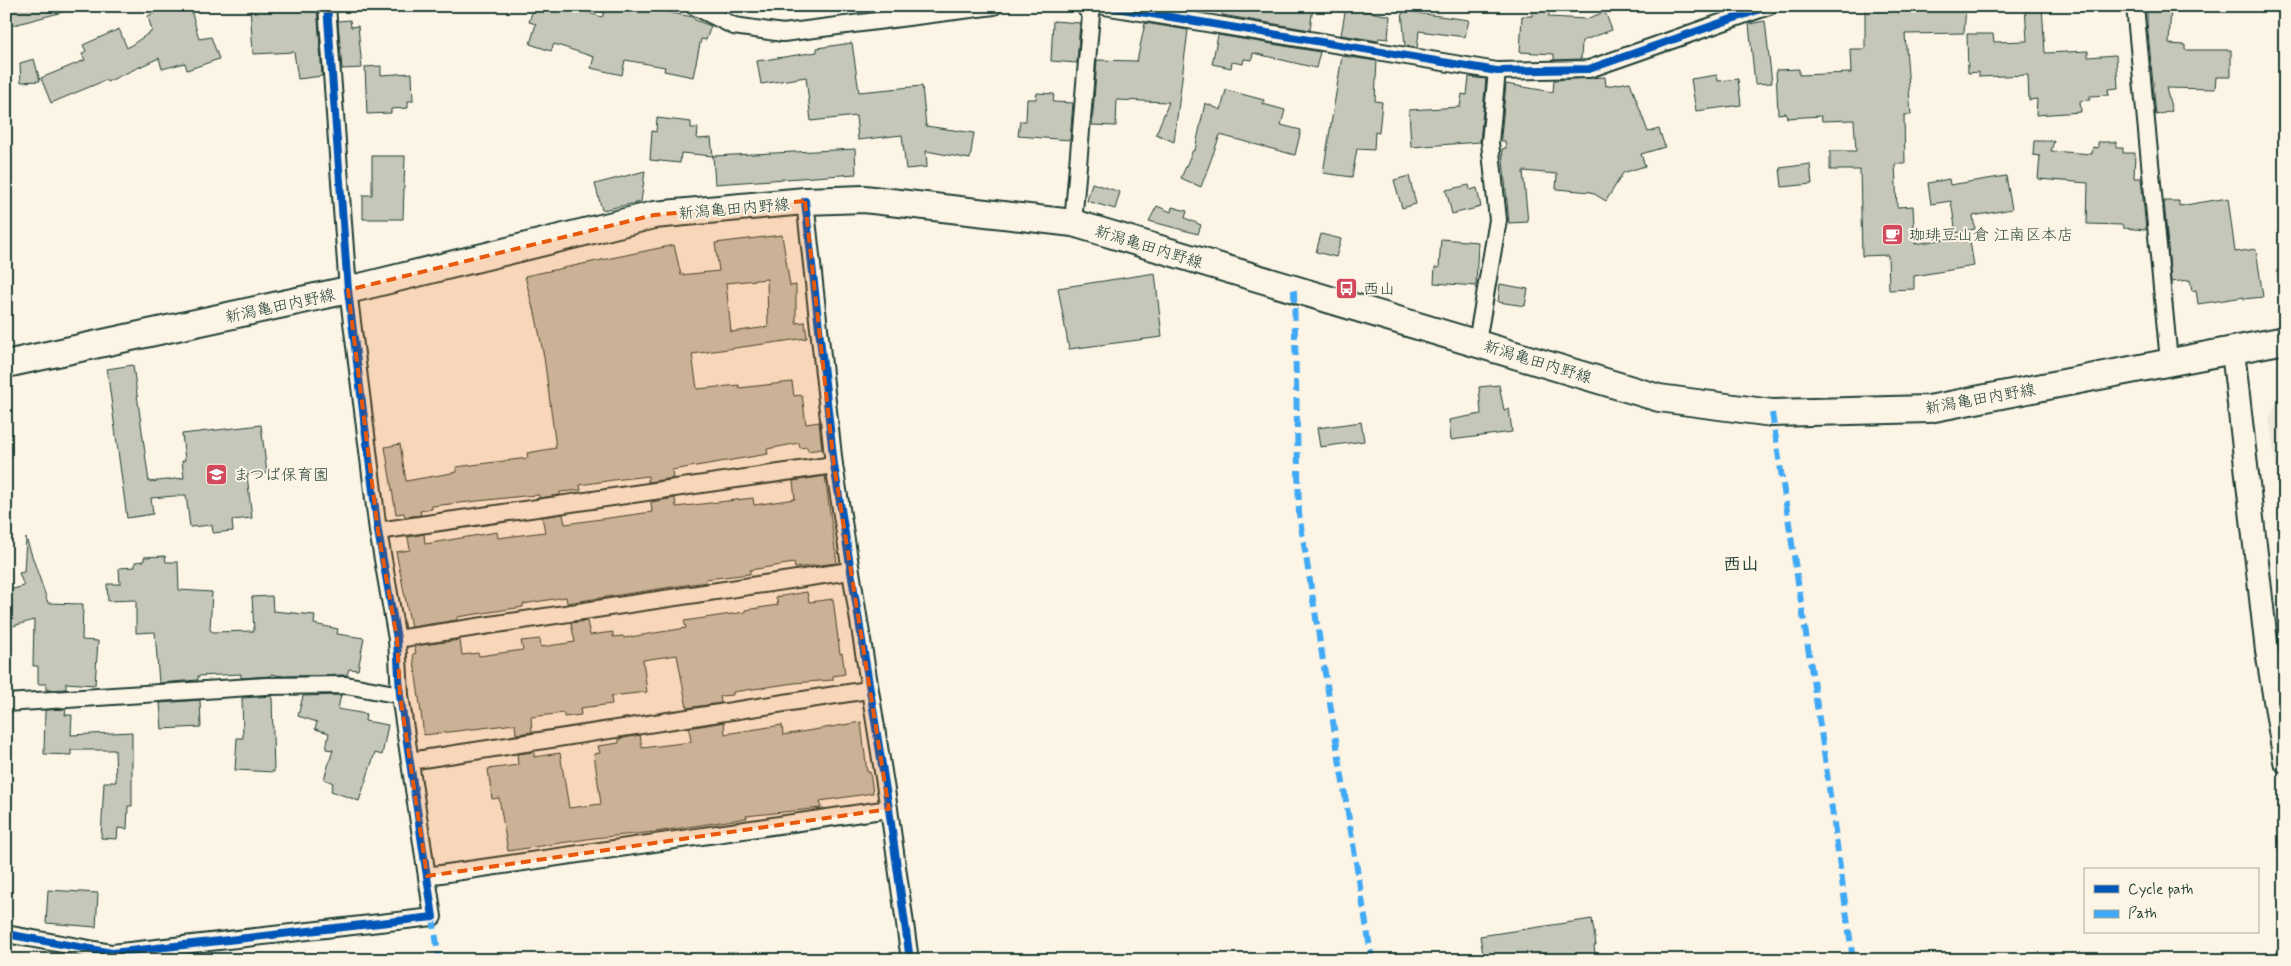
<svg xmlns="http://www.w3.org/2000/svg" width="2291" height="966" viewBox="0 0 2291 966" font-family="Mynerve,'Klee One',sans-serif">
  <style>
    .built { fill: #ece7d8 }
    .building { fill: #c5c7b9; stroke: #1f3d34; fill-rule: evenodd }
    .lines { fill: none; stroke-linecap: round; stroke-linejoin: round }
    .street-casing { stroke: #1f3d34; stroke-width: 20 }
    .secondary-casing { stroke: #1f3d34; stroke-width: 26 }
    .primary-casing { stroke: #1f3d34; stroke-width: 30 }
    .street { stroke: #fcf5e5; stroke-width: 16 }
    .secondary { stroke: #fcf5e5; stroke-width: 22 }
    .primary { stroke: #fcf5e5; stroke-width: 26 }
    .quiet { stroke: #3fa9f5; stroke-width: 6; stroke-dasharray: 12 6; stroke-linecap: butt }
    .cycleway-casing { stroke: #fcf5e5; stroke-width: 11 }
    .cycleway { stroke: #0057b8; stroke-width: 8 }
    .marked { fill: #e8590c; fill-opacity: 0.2; stroke: #e8590c; stroke-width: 4; stroke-dasharray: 10 6; stroke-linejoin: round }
    .labels { text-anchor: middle; stroke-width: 4; stroke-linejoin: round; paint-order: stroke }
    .street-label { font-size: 16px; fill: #1f3d34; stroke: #fcf5e5 }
    .poi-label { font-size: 16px; fill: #1f3d34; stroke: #fcf5e5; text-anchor: start }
    .neighbourhood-label { font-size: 18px; font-weight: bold; fill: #1f3d34; stroke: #fcf5e5 }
  </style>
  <rect width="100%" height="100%" fill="#fcf5e5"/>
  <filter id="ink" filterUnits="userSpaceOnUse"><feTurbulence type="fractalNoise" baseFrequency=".02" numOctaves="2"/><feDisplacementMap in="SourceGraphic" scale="10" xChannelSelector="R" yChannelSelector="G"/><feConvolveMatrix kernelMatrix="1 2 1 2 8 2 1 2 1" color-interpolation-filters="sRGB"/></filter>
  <g filter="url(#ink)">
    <polygon class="built" points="2285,390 2285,528 2269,418"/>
    <g class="building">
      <polygon points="6,6 62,6 63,12 6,27"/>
      <polygon points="168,6 190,6 199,39 211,37 219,59 187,70 185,63 162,69 159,58 107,82 106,80 51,103 41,78 85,60 82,54 86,51 83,45 119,29 127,48 152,31 148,16"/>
      <polygon points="250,6 317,6 322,76 298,79 294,52 253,54"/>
      <polygon points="534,6 567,6 602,17 607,6 669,6 666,12 693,17 695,20 711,26 706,40 701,39 693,77 664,71 665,67 625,60 622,75 591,68 594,57 554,44 551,51 530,44 536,24 529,22"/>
      <polygon points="1224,6 1313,6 1310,30 1222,15"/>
      <polygon points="1532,6 1549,6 1549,17 1586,19 1605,12 1612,30 1582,41 1581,59 1554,60 1554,54 1520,52 1522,16 1532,16"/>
      <polygon points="1865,6 1966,6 1964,33 1905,34 1911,115 1904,115 1905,164 1895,164 1897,207 1913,206 1915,244 1969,235 1974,266 1914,276 1914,289 1889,290 1888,255 1862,256 1860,170 1830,170 1830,151 1856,151 1854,120 1822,121 1821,116 1787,118 1786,113 1778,114 1776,70 1799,69 1799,75 1851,73 1850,49 1865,49"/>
      <polygon points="2025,6 2042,6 2045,53 2088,51 2088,57 2116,55 2118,88 2108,89 2109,95 2090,96 2090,100 2080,101 2081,112 2036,115 2037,99 2029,100 2028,75 1979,77 1979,72 1968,73 1967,34 1993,34 1994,42 2027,41"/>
      <polygon points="2147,6 2171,6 2169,44 2185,45 2185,50 2231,50 2231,77 2216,77 2215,89 2166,88 2172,111 2156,115 2147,22"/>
      <polygon points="1346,7 1390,16 1388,39 1379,38 1378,41 1341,35"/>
      <polygon points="1402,11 1469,20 1465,37 1419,31 1417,48 1405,46"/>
      <polygon points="350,20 351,27 358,26 362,68 342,69 338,21"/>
      <polygon points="1053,21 1080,23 1077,63 1051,61"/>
      <polygon points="1765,21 1772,83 1755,84 1749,24"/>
      <polygon points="1145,23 1188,30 1174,142 1156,134 1169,102 1117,100 1116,126 1092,125 1097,60 1137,61"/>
      <polygon points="1218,35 1320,52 1316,68 1253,53 1252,60 1244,59 1243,64 1232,62 1231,68 1212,64"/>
      <polygon points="852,43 859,92 922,86 926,126 974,133 970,159 926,151 927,167 906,169 902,135 858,140 856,116 811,121 806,77 761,84 757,61 817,52 817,48"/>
      <polygon points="1342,56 1377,61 1375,101 1382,102 1379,133 1375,132 1374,150 1357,149 1352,177 1323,173"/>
      <polygon points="34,59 40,81 21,82 20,63"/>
      <polygon points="381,66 381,75 412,73 413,101 408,101 408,108 391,109 391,113 367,114 365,67"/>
      <polygon points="1717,75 1718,81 1738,79 1741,105 1696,111 1691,79"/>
      <polygon points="1469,77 1486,79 1480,142 1411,147 1409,110 1460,107 1462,94 1467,95"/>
      <polygon points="1605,77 1606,86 1630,82 1648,132 1659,129 1665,147 1641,154 1645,166 1623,173 1606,201 1591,192 1556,189 1557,174 1523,171 1528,222 1509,223 1502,149 1506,148 1505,141 1501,141 1501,136 1506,84 1553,92 1554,80"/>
      <polygon points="1226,90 1264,100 1263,104 1285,110 1281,125 1301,130 1295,155 1220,135 1201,187 1181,178 1193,150 1195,150 1205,103 1221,110"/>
      <polygon points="1037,93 1054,94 1053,102 1073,103 1070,140 1018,136 1020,121 1026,121 1027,99 1036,99"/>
      <polygon points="657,118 691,122 691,128 698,128 697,139 711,138 713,156 855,149 856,174 715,184 713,156 681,153 680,163 650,160 652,131 656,132"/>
      <polygon points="2034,141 2054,141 2051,151 2092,154 2093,147 2098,148 2098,142 2116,142 2116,148 2123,148 2123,153 2135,153 2134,178 2141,178 2146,230 2123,228 2123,225 2087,224 2088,183 2038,179 2040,156 2033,155"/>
      <polygon points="372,156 405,156 403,219 363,219 363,195 372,195"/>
      <polygon points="1810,164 1812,184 1782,187 1780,168"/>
      <polygon points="645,171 641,202 602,210 595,184"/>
      <polygon points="1409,176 1416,204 1402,208 1394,180"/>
      <polygon points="2006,176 2012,209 1973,216 1975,229 1956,233 1951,201 1931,204 1928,183 1949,179 1950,185"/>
      <polygon points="1092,183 1120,192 1115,209 1087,201"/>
      <polygon points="1469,185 1470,190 1477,188 1481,207 1452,214 1446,190"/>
      <polygon points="2228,198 2235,252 2256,249 2263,297 2244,299 2244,297 2198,304 2196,290 2192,291 2190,280 2171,282 2164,201 2179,201 2179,206"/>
      <polygon points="1157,206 1171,212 1172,207 1187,211 1185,218 1201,225 1198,234 1149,221"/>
      <polygon points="1321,234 1341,239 1336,257 1316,252"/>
      <path d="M782 235 790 286 796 285V323L805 322 807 338 692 354 697 389 739 385V388L792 382 794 396 802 395 806 424 819 422 822 449 808 451 807 447 800 448 799 443 767 449 768 454 672 470 673 478 648 482V476L613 480 580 485 581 490 560 492V495L539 498V495L524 496 432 506V509L420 511 421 515 405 517 404 513 396 514 385 447 400 444 406 481 457 472 456 467 528 458 527 453 556 448 544 357 534 308 533 309 525 276 674 245 681 275 719 271 715 243ZM767 279 768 327 731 332 726 283Z"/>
      <polygon points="1441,239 1478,242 1476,286 1434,283 1435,267 1439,268"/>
      <polygon points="1155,273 1162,337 1069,349 1058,288"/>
      <polygon points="1500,284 1528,289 1525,306 1498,302"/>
      <polygon points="133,365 149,482 184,478 182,461 185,460 182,434 261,425 267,473 247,475 252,518 232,520 233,531 213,533 212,525 190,527 186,495 151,498 153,514 127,518 107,369"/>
      <polygon points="1499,385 1504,410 1509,408 1512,432 1451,440 1449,420 1481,414 1479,387"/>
      <polygon points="1361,422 1364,441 1320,447 1317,428"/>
      <polygon points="825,476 837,563 795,568 794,563 750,570 750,574 706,579 707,582 692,584 567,603 566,597 523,604 523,607 457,617 457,620 411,627 396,552 410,550 408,537 424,534 425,544 497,532 498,538 545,532 542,517 563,514 565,524 652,512 651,502 675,498 676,507 753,498 754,505 795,499 793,481"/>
      <polygon points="26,538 48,603 83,604 82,640 98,641 95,685 66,683 66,689 46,690 46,684 38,684 38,666 33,666 34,620 6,628 6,591 24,586 19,573 24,572"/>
      <polygon points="165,556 166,562 178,562 179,590 212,592 210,630 213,632 254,631 252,597 272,596 273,611 315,615 314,624 338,629 337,634 364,638 358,670 349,669 347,675 282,676 271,674 271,676 241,678 241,674 198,676 198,680 159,683 155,632 136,633 136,600 108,601 107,584 120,584 119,568 135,567 135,562 144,561 144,557"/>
      <polygon points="807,592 809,602 833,599 840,654 842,653 845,674 833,676 833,680 794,683 733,692 733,695 720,696 721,703 687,708 677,655 643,660 647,692 611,696 612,704 580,708 581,715 564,717 564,713 531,717 532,732 516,734 515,724 424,735 413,654 416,653 414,646 460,640 462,655 478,653 479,656 523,650 521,641 540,639 541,647 575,642 571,623 587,621 590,635 613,632 613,637 623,636 624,638 686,628 684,621 745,612 745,610 778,605 776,597"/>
      <polygon points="341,695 338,709 366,714 365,721 388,725 382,755 375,753 359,801 331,791 333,783 324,779 333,750 326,749 329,733 315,729 317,722 298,716 303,696"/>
      <polygon points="272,696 274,772 235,770 237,738 243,738 242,698"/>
      <polygon points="200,700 201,727 162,729 160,703"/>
      <polygon points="66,709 65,715 72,715 71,735 132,732 132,806 128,806 127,829 118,828 117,839 101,838 104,782 116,782 115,750 71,750 71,755 44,754 45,710"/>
      <polygon points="724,722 725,734 782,725 783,735 861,722 867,772 870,772 873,793 820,801 821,808 746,816 747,818 655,832 594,838 508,851 499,798 492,799 488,769 518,765 517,754 534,752 534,757 560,753 569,808 601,804 594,754 600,753 598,746 619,743 619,739 640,735 642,748 691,742 689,728"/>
      <polygon points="48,890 98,893 96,927 46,923"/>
      <polygon points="1592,919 1596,945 1594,945 1596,960 1484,960 1480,936"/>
    </g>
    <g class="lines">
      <defs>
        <g id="street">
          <polyline points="694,6 734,26 783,33 994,6"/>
          <polyline points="1104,6 1497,71 1589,69 1769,6"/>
          <polyline points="2135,6 2169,361"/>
          <polyline points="805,201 834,465 889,809 910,960"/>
          <polyline points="1073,223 1091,15 1084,6"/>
          <polyline points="1477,342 1498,220 1490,142 1497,71"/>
          <polyline points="378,531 834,465"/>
          <polyline points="397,639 850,571"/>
          <polyline points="6,703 266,686 346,685 400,695"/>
          <polyline points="410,761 868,690"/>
          <polyline points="427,876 889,809"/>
          <polyline points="6,934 112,953 433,917 400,695 397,639 378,531 348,290 327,6"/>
        </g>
        <polyline id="secondary" points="2233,351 2267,651 2285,761"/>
        <polyline id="primary" points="6,364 348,290 654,215 805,201 864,199 1073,223 1659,398 1772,413 1929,409 2285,340"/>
      </defs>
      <use href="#street" class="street-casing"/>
      <use href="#secondary" class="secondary-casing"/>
      <use href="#primary" class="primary-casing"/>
      <use href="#street" class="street"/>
      <use href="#secondary" class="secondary"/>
      <use href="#primary" class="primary"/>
      <g class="quiet">
        <polyline points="1294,290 1299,514 1372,960"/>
        <polyline points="1772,413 1823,745 1853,960"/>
        <polyline points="433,917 439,960"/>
      </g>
      <defs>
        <g id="cycleway">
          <polyline points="1104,6 1497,71 1589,69 1769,6"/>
          <polyline points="805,201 834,465 889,809 910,960"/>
          <polyline points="6,934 112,953 433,917 400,695 397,639 378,531 348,290 327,6"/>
        </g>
      </defs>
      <use href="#cycleway" class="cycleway-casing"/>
      <use href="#cycleway" class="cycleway"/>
    </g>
  </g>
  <path class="marked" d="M805 201 834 465 889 809 427 876 400 695 397 639 378 531 348 290 654 215Z"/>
  <defs>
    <symbol id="cafe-square" viewBox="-11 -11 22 22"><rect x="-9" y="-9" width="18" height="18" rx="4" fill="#d1495b" stroke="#fcf5e5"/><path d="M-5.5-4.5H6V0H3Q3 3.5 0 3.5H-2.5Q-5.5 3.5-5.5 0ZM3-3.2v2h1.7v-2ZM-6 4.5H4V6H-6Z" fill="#fff"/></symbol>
    <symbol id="bus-square" viewBox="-11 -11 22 22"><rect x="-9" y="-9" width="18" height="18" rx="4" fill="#d1495b" stroke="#fcf5e5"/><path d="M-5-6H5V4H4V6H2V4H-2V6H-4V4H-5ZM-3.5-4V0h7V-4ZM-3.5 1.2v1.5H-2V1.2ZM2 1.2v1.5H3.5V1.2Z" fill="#fff"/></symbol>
    <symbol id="school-square" viewBox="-11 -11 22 22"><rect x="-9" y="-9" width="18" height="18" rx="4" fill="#d1495b" stroke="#fcf5e5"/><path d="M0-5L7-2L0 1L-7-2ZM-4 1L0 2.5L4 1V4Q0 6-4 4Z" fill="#fff"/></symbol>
  </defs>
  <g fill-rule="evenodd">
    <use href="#cafe-square" x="1880" y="222" width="25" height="25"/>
    <use href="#bus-square" x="1334" y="276" width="25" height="25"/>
    <use href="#school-square" x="204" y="462" width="25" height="25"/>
  </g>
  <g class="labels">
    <g class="street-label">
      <text transform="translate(734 208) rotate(-5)" y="6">新潟亀田内野線</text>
      <text transform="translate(1149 246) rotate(17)" y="6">新潟亀田内野線</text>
      <text transform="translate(280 305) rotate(-12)" y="6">新潟亀田内野線</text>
      <text transform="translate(1538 361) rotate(17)" y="6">新潟亀田内野線</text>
      <text transform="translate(1980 398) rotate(-10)" y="6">新潟亀田内野線</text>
    </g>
    <g class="poi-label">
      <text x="1909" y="240">珈琲豆山倉 江南区本店</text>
      <text x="1363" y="294">西山</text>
      <text x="233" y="480">まつば保育園</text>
    </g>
    <g class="neighbourhood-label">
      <text x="1741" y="570">西山</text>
    </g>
  </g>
  <rect width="2291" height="966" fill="none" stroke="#fcf5e5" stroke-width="25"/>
  <rect x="12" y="12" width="2266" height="941" fill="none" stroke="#1f3d34" stroke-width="2" filter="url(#ink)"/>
  <rect x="2084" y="868" width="175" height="65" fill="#fcf5e5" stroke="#a4ab9e"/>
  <rect x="2094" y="885" width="25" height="8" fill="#0057b8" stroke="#a4ab9e"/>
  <text x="2128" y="894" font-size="15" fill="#1f3d34">Cycle path</text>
  <rect x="2094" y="910" width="25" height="8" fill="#3fa9f5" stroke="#a4ab9e"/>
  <text x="2128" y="918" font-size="15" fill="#1f3d34">Path</text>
</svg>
